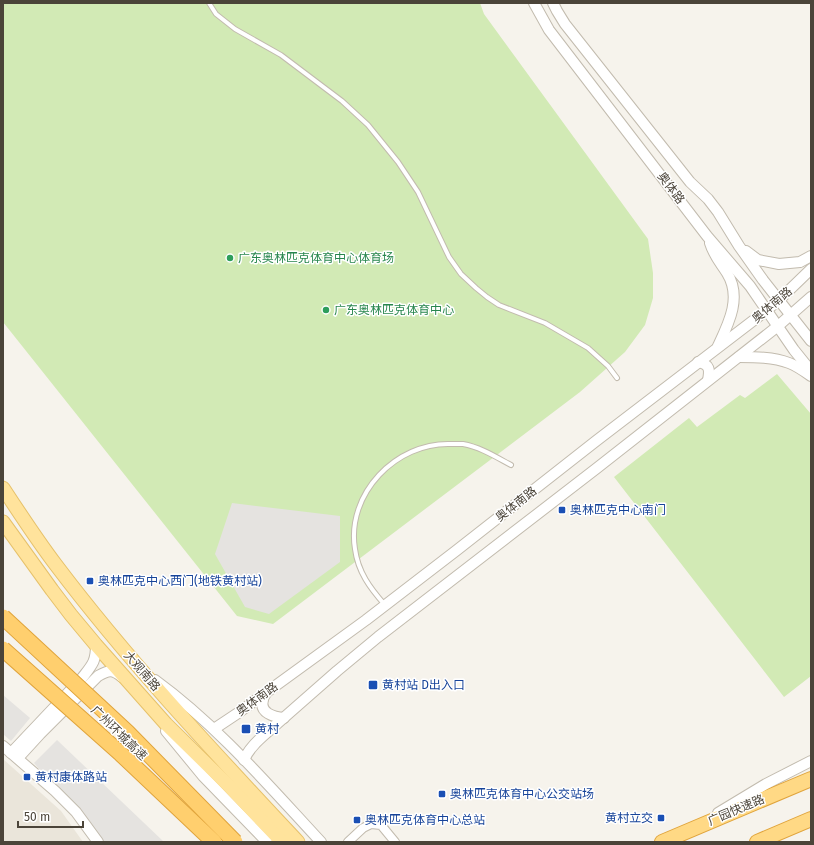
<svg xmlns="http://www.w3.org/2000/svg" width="814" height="845" viewBox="0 0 814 845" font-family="'Fira Sans','Noto Sans SC',sans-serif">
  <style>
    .residential { fill: #eae5da }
    .green { fill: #d2eab5 }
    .parking { fill: #e5e3e0 }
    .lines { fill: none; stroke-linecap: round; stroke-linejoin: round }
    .service-casing { stroke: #c2bbae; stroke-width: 6 }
    .minor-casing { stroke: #c2bbae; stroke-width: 10 }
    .tertiary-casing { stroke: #c2bbae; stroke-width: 12 }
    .primary-casing { stroke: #e6c16a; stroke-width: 15 }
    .trunk-casing { stroke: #e0a43c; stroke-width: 16 }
    .service { stroke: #fff; stroke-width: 4 }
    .minor { stroke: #fff; stroke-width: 8 }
    .tertiary { stroke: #fff; stroke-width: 10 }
    .primary { stroke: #ffe39c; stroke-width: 13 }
    .trunk { stroke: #ffd985; stroke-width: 14 }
    .motorway-bridge-casing { stroke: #e0a43c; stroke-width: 17; stroke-linecap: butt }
    .motorway-bridge { stroke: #ffcf6e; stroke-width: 15 }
    .leisure-dot { fill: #2e9e5b; stroke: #fff; stroke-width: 1.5 }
    .transit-dot { fill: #1a4fb4; stroke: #fff; stroke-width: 1.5 }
    .labels { text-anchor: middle; stroke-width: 3; stroke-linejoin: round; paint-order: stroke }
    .street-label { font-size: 12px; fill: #4b4439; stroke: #fff }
    .leisure-label { font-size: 12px; fill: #27864d; stroke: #fff; text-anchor: start }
    .transit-label { font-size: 12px; fill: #164399; stroke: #fff; text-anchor: start }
  </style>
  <rect width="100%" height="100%" fill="#f6f3ec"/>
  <polygon class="residential" points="3,759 61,811 83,842 3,842"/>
  <g class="green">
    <polygon points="3,3 480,3 484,14 648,239 653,273 653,298 645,325 625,352 580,392 273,624 237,616 3,322"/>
    <polygon points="777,374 811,414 811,676 784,697 614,477 689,418 697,427 740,395 745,398"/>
  </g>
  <g class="parking">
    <polygon points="232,503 340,516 340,562 269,614 245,607 215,554"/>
    <polygon points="3,695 30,718 11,741 3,734"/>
    <polygon points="57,740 164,842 101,842 34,763"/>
  </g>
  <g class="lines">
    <defs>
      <g id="service">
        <polyline points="209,3 216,14 235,29 281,55 342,101 368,125 398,162 418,192 449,257 461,274 476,288 487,297 499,305 545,323 588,348 608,366 617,378"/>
        <path d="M385 605C370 588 358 572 355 549 346 494 396 442 451 444 455 444 459 444 463 444 480 447 496 457 511 465"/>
      </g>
      <polyline id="minor" points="348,842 363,828 371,824 381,825 395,842"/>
      <g id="tertiary">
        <polyline points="534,3 549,30 707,236 750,286 794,350 811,371"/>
        <polyline points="553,3 557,11 565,24 690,182 708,199 718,212 739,246 763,280 811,341"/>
        <path d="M710 243C714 256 720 262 727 273 742 297 729 323 718 346"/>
        <polyline points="746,251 758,260 779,264 800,262 811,256"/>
        <path d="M739 357C755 357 773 357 789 363 797 366 804 371 811 376"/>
        <path d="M698 362C710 364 710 370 708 380"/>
        <path d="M155 680C218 726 269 786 321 842"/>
        <path d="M267 691C266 694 263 697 263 700 259 713 274 717 284 718"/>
        <polyline points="214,729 238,713 366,620 457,550 596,441 754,320 779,300 811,269"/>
        <polyline points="166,731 203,776 267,842"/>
        <polyline points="3,746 55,791 76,812 98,842"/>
        <path d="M11 753 82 678C92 665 96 662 96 645"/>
        <path d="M18 758 40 734 98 676C109 670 112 669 122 677"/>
        <path d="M244 760C248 750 255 743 263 736L337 671 378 637 597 468 778 326 811 297"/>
        <polyline points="718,813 766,784 811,761"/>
      </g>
      <g id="primary">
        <path d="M3 488C20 514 37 540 56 565 130 663 214 752 298 842"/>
        <polyline points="3,522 52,590 71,615 96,645 166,724 227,784 282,842"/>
      </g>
      <g id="trunk">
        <polyline points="662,842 811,779"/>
        <polyline points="757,842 811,819"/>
      </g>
    </defs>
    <use href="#service" class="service-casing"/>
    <use href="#minor" class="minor-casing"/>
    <use href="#tertiary" class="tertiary-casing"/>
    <use href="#primary" class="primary-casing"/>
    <use href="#trunk" class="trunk-casing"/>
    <use href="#service" class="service"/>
    <use href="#minor" class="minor"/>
    <use href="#tertiary" class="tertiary"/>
    <use href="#primary" class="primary"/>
    <use href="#trunk" class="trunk"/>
    <defs>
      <g id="motorway-bridge">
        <polyline points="3,617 127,732 235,842"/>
        <polyline points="3,649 121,754 214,842"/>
      </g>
    </defs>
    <use href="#motorway-bridge" class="motorway-bridge-casing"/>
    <use href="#motorway-bridge" class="motorway-bridge"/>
  </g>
  <g class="leisure-dot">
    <circle cx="230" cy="258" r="4"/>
    <circle cx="326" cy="310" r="4"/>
  </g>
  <g class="transit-dot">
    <rect x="558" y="506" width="8" height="8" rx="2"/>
    <rect x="86" y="577" width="8" height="8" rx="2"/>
    <rect x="368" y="680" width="10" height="10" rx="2"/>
    <rect x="241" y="724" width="10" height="10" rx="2"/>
    <rect x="23" y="773" width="8" height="8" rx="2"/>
    <rect x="438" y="790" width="8" height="8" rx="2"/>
    <rect x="657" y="814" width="8" height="8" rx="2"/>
    <rect x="353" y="816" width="8" height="8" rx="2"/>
  </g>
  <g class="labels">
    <g class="street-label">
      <text transform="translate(671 188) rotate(53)" y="4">奥体路</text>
      <text transform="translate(772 305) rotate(-40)" y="4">奥体南路</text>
      <text transform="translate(516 504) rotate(-38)" y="4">奥体南路</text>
      <text transform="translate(142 671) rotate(49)" y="4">大观南路</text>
      <text transform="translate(257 699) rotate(-36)" y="4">奥体南路</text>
      <text transform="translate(119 733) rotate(44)" y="4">广州环城高速</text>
      <text transform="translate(736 810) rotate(-23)" y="4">广园快速路</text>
    </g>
    <g class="leisure-label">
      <text x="238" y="262">广东奥林匹克体育中心体育场</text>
      <text x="334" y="314">广东奥林匹克体育中心</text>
    </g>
    <g class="transit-label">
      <text x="570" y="514">奥林匹克中心南门</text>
      <text x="98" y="585">奥林匹克中心西门(地铁黄村站)</text>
      <text x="382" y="689">黄村站 D出入口</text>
      <text x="255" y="733">黄村</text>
      <text x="35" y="781">黄村康体路站</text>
      <text x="450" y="798">奥林匹克体育中心公交站场</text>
      <text x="653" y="822" text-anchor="end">黄村立交</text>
      <text x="365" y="824">奥林匹克体育中心总站</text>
    </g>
  </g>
  <rect width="814" height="845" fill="none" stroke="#4b4439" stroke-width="8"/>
  <path d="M18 821v6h65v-6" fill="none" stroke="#4b4439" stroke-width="2"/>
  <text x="24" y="821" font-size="12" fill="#4b4439" stroke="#ffffff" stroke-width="3" paint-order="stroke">50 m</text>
</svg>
